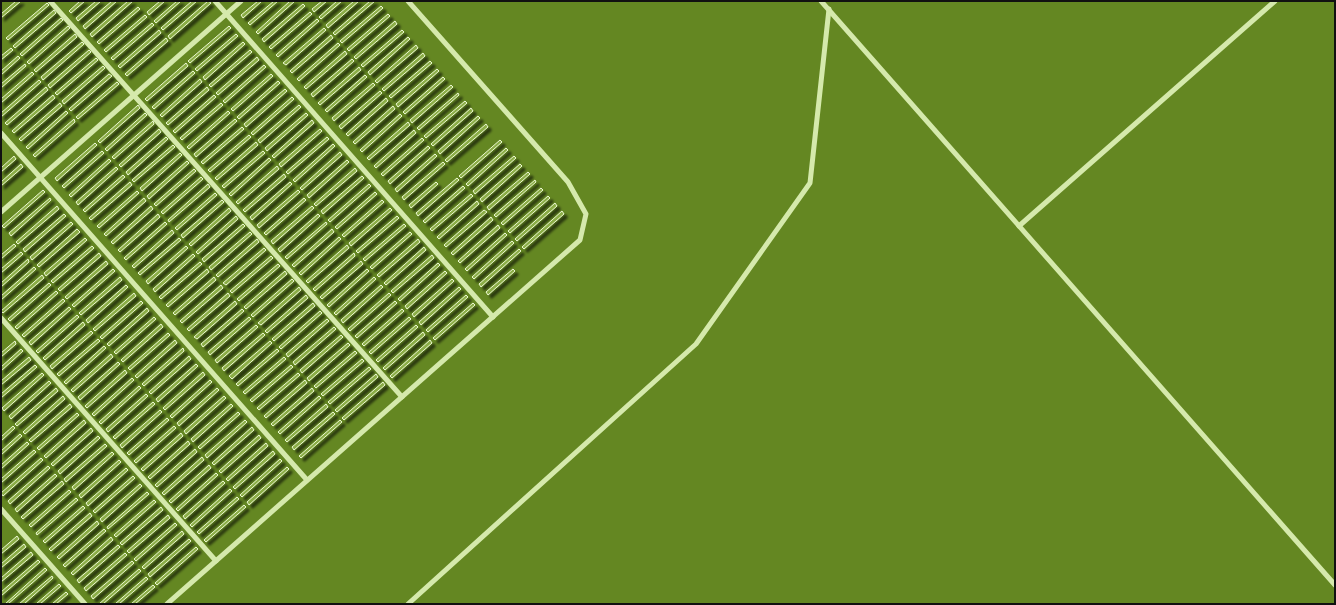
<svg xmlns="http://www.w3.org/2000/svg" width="1336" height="605" viewBox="0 0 1336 605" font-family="Poppins,sans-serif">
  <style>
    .building { fill: #8bad46; stroke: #ebf7d1; filter: url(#shadow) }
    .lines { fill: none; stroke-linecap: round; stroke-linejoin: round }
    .lane { stroke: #d5e9ac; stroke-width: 5 }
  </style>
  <defs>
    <filter id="shadow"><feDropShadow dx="3.5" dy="3.5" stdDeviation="1" flood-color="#0009"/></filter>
  </defs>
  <rect width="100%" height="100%" fill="#648722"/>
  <g class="building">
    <polygon points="16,1 21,1 1,18 1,14"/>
    <polygon points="80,1 85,1 71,13 69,11"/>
    <polygon points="96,1 101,1 78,21 76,18"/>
    <polygon points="112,1 117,1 85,29 83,26"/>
    <polygon points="128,1 133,1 92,37 90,34"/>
    <polygon points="160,1 165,1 149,15 147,12"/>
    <polygon points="177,1 181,1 156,23 154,21"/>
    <polygon points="192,1 197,1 163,30 161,28"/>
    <polygon points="208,1 211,3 170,39 168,36"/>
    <polygon points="258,1 262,1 243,18 241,15"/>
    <polygon points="274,1 278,1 250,25 248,23"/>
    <polygon points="290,1 295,1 258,34 256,32"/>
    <polygon points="322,1 327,1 314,12 312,9"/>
    <polygon points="337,1 342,1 321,19 319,17"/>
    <polygon points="354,1 359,1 328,28 326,25"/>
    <polygon points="370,1 375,1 335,35 333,33"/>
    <polygon points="47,3 49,5 8,40 6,38"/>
    <polygon points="303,4 305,6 264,42 262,39"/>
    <polygon points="381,6 383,8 342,43 340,41"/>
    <polygon points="138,7 140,9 99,44 97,42"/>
    <polygon points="54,10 56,13 15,48 13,46"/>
    <polygon points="310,12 312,14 271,49 269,47"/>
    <polygon points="388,14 390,16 349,51 347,49"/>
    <polygon points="145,15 147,17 106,52 104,50"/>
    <polygon points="61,18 63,20 22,56 20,54"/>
    <polygon points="317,19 319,21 278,57 276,55"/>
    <polygon points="395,21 397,24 356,59 354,57"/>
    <polygon points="152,23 154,25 113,60 111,58"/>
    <polygon points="68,26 70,28 29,64 27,62"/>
    <polygon points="229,26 231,28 190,63 188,61"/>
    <polygon points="324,28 326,30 286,65 283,63"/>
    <polygon points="159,30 161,33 120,68 118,66"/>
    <polygon points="402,30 404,32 363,67 361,65"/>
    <polygon points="75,34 77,37 36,72 34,70"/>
    <polygon points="236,34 238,36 197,71 195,69"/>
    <polygon points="331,35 333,38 292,73 290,71"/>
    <polygon points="408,37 410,39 370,75 368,72"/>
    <polygon points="166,38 168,41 127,76 125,74"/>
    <polygon points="82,42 84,44 43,80 41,77"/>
    <polygon points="243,42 245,44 205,80 203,77"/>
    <polygon points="338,43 340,45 299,81 297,79"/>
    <polygon points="416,45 418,48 377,83 375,81"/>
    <polygon points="11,48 13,50 1,60 1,56"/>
    <polygon points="89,50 91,52 50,88 48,85"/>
    <polygon points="250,50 252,52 211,87 209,85"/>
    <polygon points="345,51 347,54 306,89 304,87"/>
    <polygon points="423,53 425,56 384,91 382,89"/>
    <polygon points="18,56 20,58 1,75 1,71"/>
    <polygon points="257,57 259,60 218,95 216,93"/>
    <polygon points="96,58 98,60 57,95 55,93"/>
    <polygon points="352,59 354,61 313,97 311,94"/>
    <polygon points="430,61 432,63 391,98 389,96"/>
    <polygon points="186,63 188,66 147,101 145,99"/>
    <polygon points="25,64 26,66 1,88 1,84"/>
    <polygon points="264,65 266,67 225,103 223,101"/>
    <polygon points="103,66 105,68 64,104 62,101"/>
    <polygon points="359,67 361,70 320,105 318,103"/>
    <polygon points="437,69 439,71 398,107 396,104"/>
    <polygon points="193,71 195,73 154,109 152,107"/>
    <polygon points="32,72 34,74 1,103 1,99"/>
    <polygon points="109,74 112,76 71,111 69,109"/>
    <polygon points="271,74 273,76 233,111 231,109"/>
    <polygon points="365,75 367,77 327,112 325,110"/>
    <polygon points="443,77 445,79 405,114 403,112"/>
    <polygon points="200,79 202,82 162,117 160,115"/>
    <polygon points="39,80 41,82 1,117 1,113"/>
    <polygon points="278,81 280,83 239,119 237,117"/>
    <polygon points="117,82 119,84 78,119 76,117"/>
    <polygon points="373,83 375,85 334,121 332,118"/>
    <polygon points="451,85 453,87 412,123 410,120"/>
    <polygon points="46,87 48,90 7,125 5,123"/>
    <polygon points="207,87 209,90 168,125 166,123"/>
    <polygon points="285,89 287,91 246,127 244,124"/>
    <polygon points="380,91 382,93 341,129 339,126"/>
    <polygon points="458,93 459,95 419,130 417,128"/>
    <polygon points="53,95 55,98 14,133 12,131"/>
    <polygon points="214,95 216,97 175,133 173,131"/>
    <polygon points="292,97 294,99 253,135 251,133"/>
    <polygon points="386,98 388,101 348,136 346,134"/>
    <polygon points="465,101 467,103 426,138 424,136"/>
    <polygon points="60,103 62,106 21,141 19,139"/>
    <polygon points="221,103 223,105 182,140 180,138"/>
    <polygon points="138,105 140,108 100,143 98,141"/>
    <polygon points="299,105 301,107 260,143 258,140"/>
    <polygon points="393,106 395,109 355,144 353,142"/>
    <polygon points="471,108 473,111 433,146 431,144"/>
    <polygon points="66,111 68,113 28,149 26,147"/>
    <polygon points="228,111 230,113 189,149 187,147"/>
    <polygon points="145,113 147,115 107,151 105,149"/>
    <polygon points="306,113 308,115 267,151 265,148"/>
    <polygon points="400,114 402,116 362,152 360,150"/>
    <polygon points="478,116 480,118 440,154 438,151"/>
    <polygon points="74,119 75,122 35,157 33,155"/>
    <polygon points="235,119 237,121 196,157 194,154"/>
    <polygon points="312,120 314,123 274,158 272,156"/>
    <polygon points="153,121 154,124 114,159 112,157"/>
    <polygon points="408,122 410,125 369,160 367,158"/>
    <polygon points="486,124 488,127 447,162 445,160"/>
    <polygon points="242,127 244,129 203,164 201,162"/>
    <polygon points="159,129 161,132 121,167 119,165"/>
    <polygon points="320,129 322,131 281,167 279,164"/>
    <polygon points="414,130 416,133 376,168 374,166"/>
    <polygon points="249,135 251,137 210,172 208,170"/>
    <polygon points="166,137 168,139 128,175 126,172"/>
    <polygon points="327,137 329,139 288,174 286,172"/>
    <polygon points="422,138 424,140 383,176 381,174"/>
    <polygon points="500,140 502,142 461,178 459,176"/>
    <polygon points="256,142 258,145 217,180 215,178"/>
    <polygon points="95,143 97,145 57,181 55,178"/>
    <polygon points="333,144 335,146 295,182 293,180"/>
    <polygon points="173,145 175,147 134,182 132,180"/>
    <polygon points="428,146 430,148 390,184 388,181"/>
    <polygon points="506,148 508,150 468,186 466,184"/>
    <polygon points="102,151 104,153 64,188 62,186"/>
    <polygon points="263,151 265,153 224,188 222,186"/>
    <polygon points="340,152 342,155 302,190 300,188"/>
    <polygon points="180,153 182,155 142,191 140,188"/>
    <polygon points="435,154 437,156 397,192 395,189"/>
    <polygon points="14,156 16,159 1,172 1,168"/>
    <polygon points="514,156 516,158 475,194 473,191"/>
    <polygon points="269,158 271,160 231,196 229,194"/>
    <polygon points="109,159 111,161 71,197 69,195"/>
    <polygon points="347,160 349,162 309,198 307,195"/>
    <polygon points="187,161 189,163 149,199 147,196"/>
    <polygon points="443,162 445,164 404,200 402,197"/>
    <polygon points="21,164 23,167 1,186 1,182"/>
    <polygon points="520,164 522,166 482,202 480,199"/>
    <polygon points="277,166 279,169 238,204 236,202"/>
    <polygon points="116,167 118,169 78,205 76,202"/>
    <polygon points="355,168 357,171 316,206 314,204"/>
    <polygon points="194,169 196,171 156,206 154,204"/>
    <polygon points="528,172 530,174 489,210 487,207"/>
    <polygon points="284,174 286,177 245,212 243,210"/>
    <polygon points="123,175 125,177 85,212 83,210"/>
    <polygon points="362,176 364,178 323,214 321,211"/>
    <polygon points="201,177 203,179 163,214 161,212"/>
    <polygon points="457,178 459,180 418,216 416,213"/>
    <polygon points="535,180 536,182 496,217 494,215"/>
    <polygon points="130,182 132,185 91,220 89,218"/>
    <polygon points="290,182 292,184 252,220 250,217"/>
    <polygon points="436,182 438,184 411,208 409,205"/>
    <polygon points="208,184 210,187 169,222 168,220"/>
    <polygon points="369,184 371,186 330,222 328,220"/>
    <polygon points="463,186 465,188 425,223 423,221"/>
    <polygon points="541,188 543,190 503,225 501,223"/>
    <polygon points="43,190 45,192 4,228 2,226"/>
    <polygon points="298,190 300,192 259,228 257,225"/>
    <polygon points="137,191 139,193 99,228 97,226"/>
    <polygon points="375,192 377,194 337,229 335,227"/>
    <polygon points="215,193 217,195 177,230 175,228"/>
    <polygon points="471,194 473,196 432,231 430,229"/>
    <polygon points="548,196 550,198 510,233 508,231"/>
    <polygon points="50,198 51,200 11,236 9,233"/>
    <polygon points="144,198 146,201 106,236 104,234"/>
    <polygon points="304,198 306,200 266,235 264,233"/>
    <polygon points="222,200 224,202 183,238 181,235"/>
    <polygon points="382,200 384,202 344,237 342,235"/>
    <polygon points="477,201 479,204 439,239 437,237"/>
    <polygon points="555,203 557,206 517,241 515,239"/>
    <polygon points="57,206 59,209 18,244 16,242"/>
    <polygon points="151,206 153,209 113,244 111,242"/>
    <polygon points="312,206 314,208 273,244 271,241"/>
    <polygon points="229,208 231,211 191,246 189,244"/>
    <polygon points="390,208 392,210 351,246 349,243"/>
    <polygon points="484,210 487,212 446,247 444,245"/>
    <polygon points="562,211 564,214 524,249 522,247"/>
    <polygon points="64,214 66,216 25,252 23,249"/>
    <polygon points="158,214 160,217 120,252 118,250"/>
    <polygon points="318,214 320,216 280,252 278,249"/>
    <polygon points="236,216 238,219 198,254 196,252"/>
    <polygon points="397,216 399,218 358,253 356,251"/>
    <polygon points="491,217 493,220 453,255 451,253"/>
    <polygon points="71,222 73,224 32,260 30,257"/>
    <polygon points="165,222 167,224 126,260 124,258"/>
    <polygon points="326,222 327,224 287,259 285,257"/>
    <polygon points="243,224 245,226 204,262 202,259"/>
    <polygon points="404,224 406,226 365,261 363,259"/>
    <polygon points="498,225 500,228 460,263 458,261"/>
    <polygon points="77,229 80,232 39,267 37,265"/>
    <polygon points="332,229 334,232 294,267 292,265"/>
    <polygon points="172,230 174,233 134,268 132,266"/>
    <polygon points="250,232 252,234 211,270 209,267"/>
    <polygon points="410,232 412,234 372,269 370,267"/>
    <polygon points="505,233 507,235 467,271 465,269"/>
    <polygon points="339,237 341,239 301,275 299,273"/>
    <polygon points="85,238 87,240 46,276 44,273"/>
    <polygon points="179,238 181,240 140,275 138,273"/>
    <polygon points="257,239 259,242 218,277 216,275"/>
    <polygon points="418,239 420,242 379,277 377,275"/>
    <polygon points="512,241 514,243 474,279 472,277"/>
    <polygon points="14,244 16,246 1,259 1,255"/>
    <polygon points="347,245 349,248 308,283 306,281"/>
    <polygon points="92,246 94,248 53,283 51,281"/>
    <polygon points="186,246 188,248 148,284 146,281"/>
    <polygon points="424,247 426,250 386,285 384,283"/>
    <polygon points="264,248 266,250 226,285 223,283"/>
    <polygon points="519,249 521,251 481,287 479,284"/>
    <polygon points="21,252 23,254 1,273 1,269"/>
    <polygon points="99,253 101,256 60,291 58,289"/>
    <polygon points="354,253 355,256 315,291 313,289"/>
    <polygon points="193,254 195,256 155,292 153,289"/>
    <polygon points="432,255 434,258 393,293 391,291"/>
    <polygon points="271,256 273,258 232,293 230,291"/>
    <polygon points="28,259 29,262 1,287 1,283"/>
    <polygon points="106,261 108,264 67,299 65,297"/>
    <polygon points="361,261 363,264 322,299 320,297"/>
    <polygon points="200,262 202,264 161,299 159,297"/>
    <polygon points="438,263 440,265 400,301 398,299"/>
    <polygon points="278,264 280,266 239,301 237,299"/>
    <polygon points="34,267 36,269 1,300 1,296"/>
    <polygon points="113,269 115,271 74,307 72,305"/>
    <polygon points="207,269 209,272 168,307 166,305"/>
    <polygon points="367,269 369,271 329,307 327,305"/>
    <polygon points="513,269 515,271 488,295 486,292"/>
    <polygon points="285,271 287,274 246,309 244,307"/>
    <polygon points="445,271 447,273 407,309 405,306"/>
    <polygon points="42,275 44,278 3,313 1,311"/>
    <polygon points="120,277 122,280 81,315 79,313"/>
    <polygon points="214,277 216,280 175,315 173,313"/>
    <polygon points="374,277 376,279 336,315 334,313"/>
    <polygon points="292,279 294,281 253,317 251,315"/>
    <polygon points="452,279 454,281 414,317 412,314"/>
    <polygon points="49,283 51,285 10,321 8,319"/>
    <polygon points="126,285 128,287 88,323 86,320"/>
    <polygon points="221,285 223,288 182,323 180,321"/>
    <polygon points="381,285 383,287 343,323 341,320"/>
    <polygon points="299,287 301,290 261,325 258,323"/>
    <polygon points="459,287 461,289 421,325 419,322"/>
    <polygon points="56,291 58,293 17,329 15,327"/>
    <polygon points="134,293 136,296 95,331 93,329"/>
    <polygon points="228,293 230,296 189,331 187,329"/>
    <polygon points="389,293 391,295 350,331 348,329"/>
    <polygon points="306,295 308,298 267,333 265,331"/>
    <polygon points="466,295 468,297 428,332 426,330"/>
    <polygon points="63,299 65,301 24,337 22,335"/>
    <polygon points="141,301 143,303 102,339 100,337"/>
    <polygon points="235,301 237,304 197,339 194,337"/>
    <polygon points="395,301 397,303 357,338 355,336"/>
    <polygon points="313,303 315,306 274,341 272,339"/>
    <polygon points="473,303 475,305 435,340 433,338"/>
    <polygon points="69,307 71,309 31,345 29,342"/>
    <polygon points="147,308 149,311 109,346 107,344"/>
    <polygon points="242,309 244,311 203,347 201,344"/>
    <polygon points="402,309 404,311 364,346 362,344"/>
    <polygon points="320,311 322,313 281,349 279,347"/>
    <polygon points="77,315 79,317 38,353 36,351"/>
    <polygon points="154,317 156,319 116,354 114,352"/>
    <polygon points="249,317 251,319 210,355 208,352"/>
    <polygon points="409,317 411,319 371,354 369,352"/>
    <polygon points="327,319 329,321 288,357 286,354"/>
    <polygon points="83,322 85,325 45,360 43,358"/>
    <polygon points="161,324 163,327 123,362 121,360"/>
    <polygon points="256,325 258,327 217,363 215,360"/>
    <polygon points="416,325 418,327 378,362 376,360"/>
    <polygon points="334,327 336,329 295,365 293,362"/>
    <polygon points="91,331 93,333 52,369 50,366"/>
    <polygon points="423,332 425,335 385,370 383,368"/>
    <polygon points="168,333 170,335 130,370 128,368"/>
    <polygon points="263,333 265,335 224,371 222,368"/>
    <polygon points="341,335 343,337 302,373 300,370"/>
    <polygon points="98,339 100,341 59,376 57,374"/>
    <polygon points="175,340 177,343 137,378 135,376"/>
    <polygon points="430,340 432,343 392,378 390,376"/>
    <polygon points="15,341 16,344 1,357 1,353"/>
    <polygon points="270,341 272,343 232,379 229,376"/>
    <polygon points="348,343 350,345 309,381 307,378"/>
    <polygon points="104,346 106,348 66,384 64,382"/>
    <polygon points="183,348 184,351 144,386 142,384"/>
    <polygon points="21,349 23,351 1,371 1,367"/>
    <polygon points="277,349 279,351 238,386 236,384"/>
    <polygon points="355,351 357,353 316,388 314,386"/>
    <polygon points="111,354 113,357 73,392 71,390"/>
    <polygon points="189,356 191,359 151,394 149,392"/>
    <polygon points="29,357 31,360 1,385 1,381"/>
    <polygon points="284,357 286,359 245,394 243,392"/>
    <polygon points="362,359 364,361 323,396 321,394"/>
    <polygon points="118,362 120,364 80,400 78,397"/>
    <polygon points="196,364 198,366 158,402 156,399"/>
    <polygon points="35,365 37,367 1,398 1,394"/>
    <polygon points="291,365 293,367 252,402 250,400"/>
    <polygon points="369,367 371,369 330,404 328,402"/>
    <polygon points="125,370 127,373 87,408 85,406"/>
    <polygon points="203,372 205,375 165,410 163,408"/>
    <polygon points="42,373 44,375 4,411 2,408"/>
    <polygon points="298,373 300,375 259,410 257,408"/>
    <polygon points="376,374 378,377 337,412 335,410"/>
    <polygon points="132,378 134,380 94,416 92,414"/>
    <polygon points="210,380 212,382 172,418 170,416"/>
    <polygon points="305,380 307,383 266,418 264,416"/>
    <polygon points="49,381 51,383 11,419 9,416"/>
    <polygon points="383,382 385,385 344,420 342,418"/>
    <polygon points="139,386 141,388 101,424 99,422"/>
    <polygon points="56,388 58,391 17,426 15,424"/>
    <polygon points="217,388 219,390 179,426 177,423"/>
    <polygon points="312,388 314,391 273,426 271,424"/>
    <polygon points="146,394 148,396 108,432 106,429"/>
    <polygon points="63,396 65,399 25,434 23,432"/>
    <polygon points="224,396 226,398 186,434 184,431"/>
    <polygon points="319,396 321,398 280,434 278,432"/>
    <polygon points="153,402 155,404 115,439 113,437"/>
    <polygon points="70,404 72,407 31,442 29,440"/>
    <polygon points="231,404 233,406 193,442 191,439"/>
    <polygon points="326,404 328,407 287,442 285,440"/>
    <polygon points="160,410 162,412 122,448 120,445"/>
    <polygon points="238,412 240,414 200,449 198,447"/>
    <polygon points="333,412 335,414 294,450 292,447"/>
    <polygon points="77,413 79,415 39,450 37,448"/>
    <polygon points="167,418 169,420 129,455 127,453"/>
    <polygon points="84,420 86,423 46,458 44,456"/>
    <polygon points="245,420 247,422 207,458 205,455"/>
    <polygon points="340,420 342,422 301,458 299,456"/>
    <polygon points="13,426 15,428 1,441 1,437"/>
    <polygon points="174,426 176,428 136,463 134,461"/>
    <polygon points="252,427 254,430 214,465 212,463"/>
    <polygon points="91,428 93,431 53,466 51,464"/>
    <polygon points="181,433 183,436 143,471 141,469"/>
    <polygon points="20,434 22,436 1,455 1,451"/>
    <polygon points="259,435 261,438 221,473 219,471"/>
    <polygon points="98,436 100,438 60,474 58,471"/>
    <polygon points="188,441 190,444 150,479 148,477"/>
    <polygon points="27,442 29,444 1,469 1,465"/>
    <polygon points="266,443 268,446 228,481 226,479"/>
    <polygon points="105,444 107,446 66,482 64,479"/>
    <polygon points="195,449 197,452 157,487 155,485"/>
    <polygon points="34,450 36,452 1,483 1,479"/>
    <polygon points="273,451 275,454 235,489 233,487"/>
    <polygon points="112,452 114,454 74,490 72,487"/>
    <polygon points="202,457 204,460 164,495 162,493"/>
    <polygon points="41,458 43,460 3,496 1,493"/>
    <polygon points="280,459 282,461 242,497 240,495"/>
    <polygon points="119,460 121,462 81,498 79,495"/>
    <polygon points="209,465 211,468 171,503 169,501"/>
    <polygon points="48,466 50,468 10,504 8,501"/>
    <polygon points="287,467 289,469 249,505 247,502"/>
    <polygon points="126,468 128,470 88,506 86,503"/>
    <polygon points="216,473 218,475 178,511 176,509"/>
    <polygon points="55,474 57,476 17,512 15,509"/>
    <polygon points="133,476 135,478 95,513 93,511"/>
    <polygon points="62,481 64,484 23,519 21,517"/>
    <polygon points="223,481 225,483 185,519 183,516"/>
    <polygon points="140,484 142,486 102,522 100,519"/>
    <polygon points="230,489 232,491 192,527 190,525"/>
    <polygon points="69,490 71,492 31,527 29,525"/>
    <polygon points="147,492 149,494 108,529 107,527"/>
    <polygon points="237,497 239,499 199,534 197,532"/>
    <polygon points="76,498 78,500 37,535 36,533"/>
    <polygon points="154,500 156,502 116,537 114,535"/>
    <polygon points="244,505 246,507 206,542 204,540"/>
    <polygon points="83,506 85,508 45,543 43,541"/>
    <polygon points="161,507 163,510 122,545 120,543"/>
    <polygon points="90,513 92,516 51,551 49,549"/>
    <polygon points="168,515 170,518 129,553 127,551"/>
    <polygon points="97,521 99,524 59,559 57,557"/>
    <polygon points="175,523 177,525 136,561 134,559"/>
    <polygon points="104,529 106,531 65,567 63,565"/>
    <polygon points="182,531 184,534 144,569 142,567"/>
    <polygon points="17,536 19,539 1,554 1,550"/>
    <polygon points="111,537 113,540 73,575 71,573"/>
    <polygon points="189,539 191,541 150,577 148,574"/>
    <polygon points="24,544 26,547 1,568 1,564"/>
    <polygon points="118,545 120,547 79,583 77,580"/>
    <polygon points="196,547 198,549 157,585 155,583"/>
    <polygon points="31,552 33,555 1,582 1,578"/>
    <polygon points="125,553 127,555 86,591 84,588"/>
    <polygon points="38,560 40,562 1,596 1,592"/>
    <polygon points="132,561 134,563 93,599 91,596"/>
    <polygon points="45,568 47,570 8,604 5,604"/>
    <polygon points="139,569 141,571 103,604 99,604"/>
    <polygon points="52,576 53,578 24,604 19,604"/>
    <polygon points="146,577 148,579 119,604 115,604"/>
    <polygon points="59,584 61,586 40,604 36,604"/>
    <polygon points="153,585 155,587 135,604 131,604"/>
    <polygon points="66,592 68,594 56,604 52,604"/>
  </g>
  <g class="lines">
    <g class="lane">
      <polyline points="50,1 402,397"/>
      <polyline points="215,1 493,317"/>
      <polyline points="821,1 1335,585"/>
      <polyline points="1,133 307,480"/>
      <polyline points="1,212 241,1"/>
      <polyline points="1019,226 1275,1"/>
      <polyline points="1,318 216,561"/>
      <polyline points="1,509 85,604"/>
      <polyline points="167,604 580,240 586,214 568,182 408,1"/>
      <polyline points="408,604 696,344 810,183 829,9"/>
    </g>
  </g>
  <rect width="1336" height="605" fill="none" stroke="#111111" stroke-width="4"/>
</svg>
